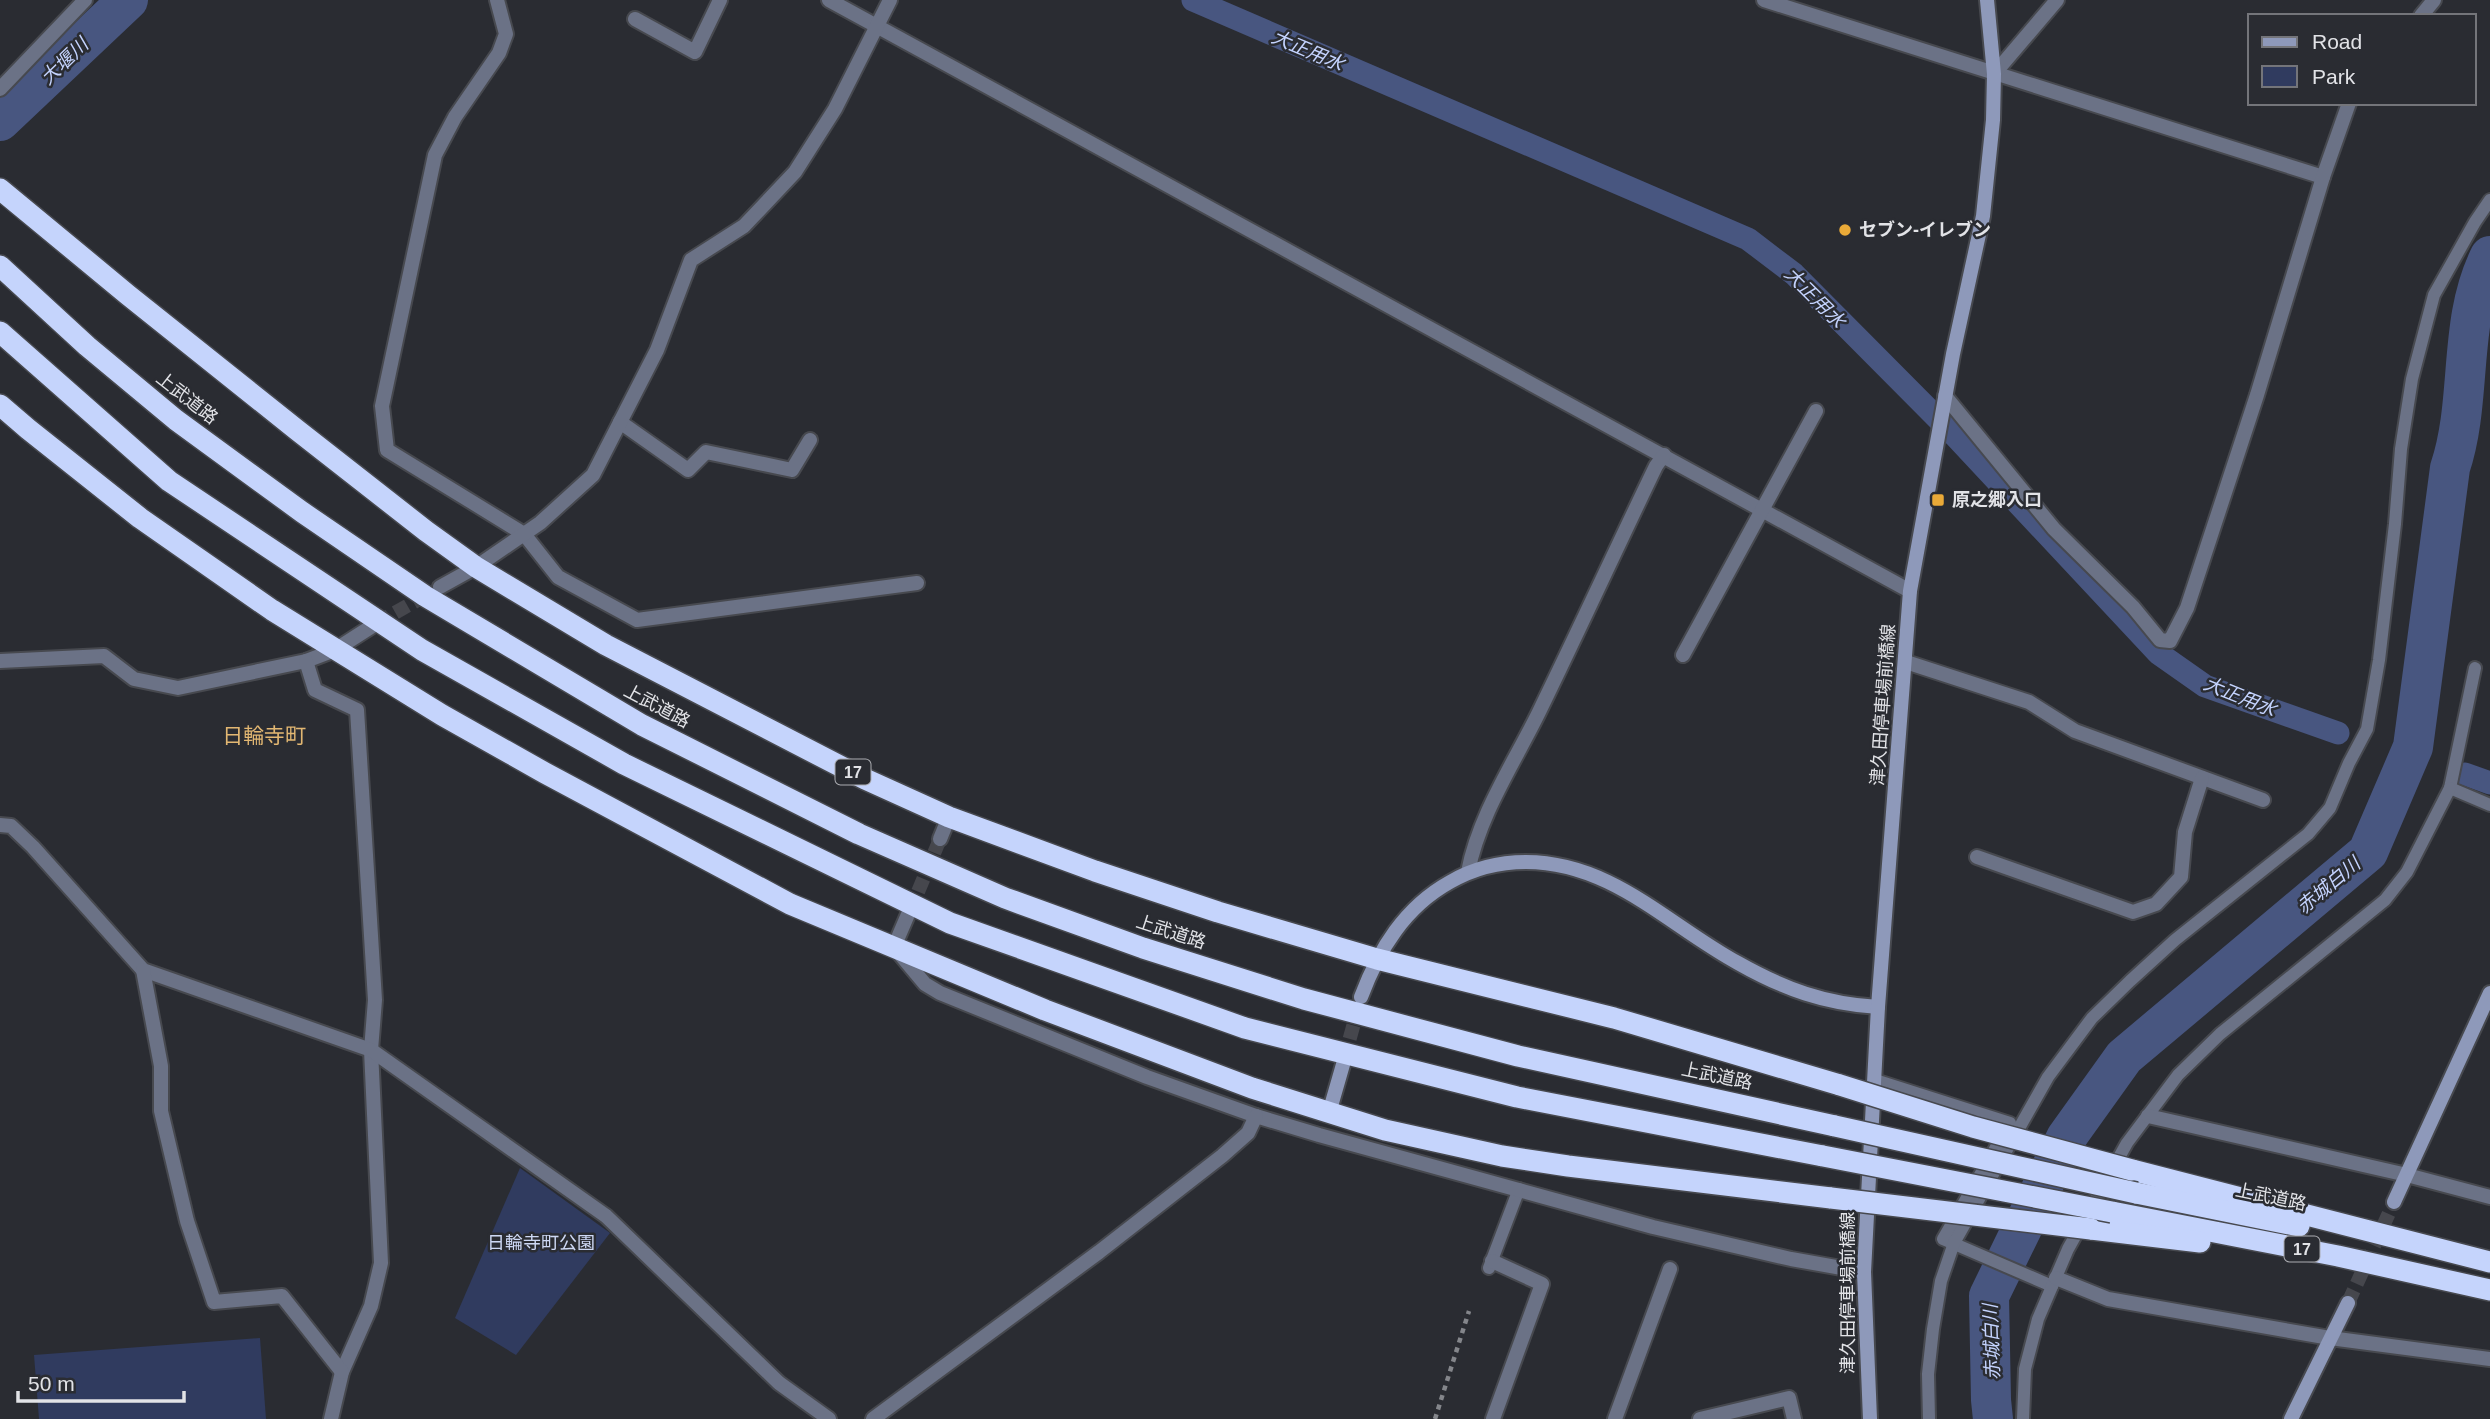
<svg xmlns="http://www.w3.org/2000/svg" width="2490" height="1419" viewBox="0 0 2490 1419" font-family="Helvetica,'Noto Sans JP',sans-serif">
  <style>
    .green { fill: #303b5f }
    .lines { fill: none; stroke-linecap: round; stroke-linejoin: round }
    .canal { stroke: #485680; stroke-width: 23 }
    .river { stroke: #485680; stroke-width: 40 }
    .street-tunnel { stroke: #46474d; stroke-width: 14; stroke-dasharray: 14 7; stroke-linecap: butt }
    .secondary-tunnel { stroke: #46474d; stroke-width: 14; stroke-dasharray: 14 7; stroke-linecap: butt }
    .lane-casing { stroke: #47494f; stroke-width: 16 }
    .street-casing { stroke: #47494f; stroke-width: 18 }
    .secondary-casing { stroke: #47494f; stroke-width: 18 }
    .highway-casing { stroke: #47494f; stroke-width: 24 }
    .path { stroke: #84868b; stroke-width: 4.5; stroke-dasharray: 5 5; stroke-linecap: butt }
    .lane { stroke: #6b7286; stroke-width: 12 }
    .street { stroke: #6b7286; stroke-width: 14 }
    .secondary { stroke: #8e99ba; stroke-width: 14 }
    .highway { stroke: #c5d4fc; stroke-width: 21 }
    .highway-bridge-casing { stroke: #47494f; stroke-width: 24; stroke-linecap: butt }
    .highway-bridge { stroke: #c5d4fc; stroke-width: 21 }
    .poi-dot { fill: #eaaa38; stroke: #2a2c32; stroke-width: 2.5 }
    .labels { text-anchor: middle; stroke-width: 5; stroke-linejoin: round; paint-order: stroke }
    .shield { fill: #2a2c32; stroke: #abacb1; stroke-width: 2 }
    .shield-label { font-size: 16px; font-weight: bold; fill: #e2e3e7 }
    .poi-label { font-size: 18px; font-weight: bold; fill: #e2e3e7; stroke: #2a2c32; text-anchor: start }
    .street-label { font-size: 18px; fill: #e2e3e7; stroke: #2a2c32 }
    .park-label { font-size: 18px; fill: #cdd8f4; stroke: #2a2c32 }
    .water-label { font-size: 19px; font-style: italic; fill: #c4d3fe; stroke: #2a2c32 }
    .quarter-label { font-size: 21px; fill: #e2b772; stroke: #2a2c32 }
  </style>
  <rect width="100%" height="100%" fill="#2a2c32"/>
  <g class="green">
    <polygon points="520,1168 610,1233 516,1355 455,1318"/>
    <polygon points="260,1338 266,1419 39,1419 34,1355"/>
  </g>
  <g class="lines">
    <g class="canal">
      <polyline points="1193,0 1748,239 1794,274 1956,437 2158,653 2205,686 2338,733"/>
      <polyline points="2465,774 2490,783"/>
    </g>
    <g class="river">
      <polyline points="0,121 128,0"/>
      <path d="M1993 1419 1991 1400 1989 1296 2066 1138 2124 1057 2368 852 2413 747 2450 468C2473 399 2457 322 2490 256"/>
    </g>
    <g class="street-tunnel">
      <polyline points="377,623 430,593"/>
      <polyline points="910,911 940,839"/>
    </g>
    <g class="secondary-tunnel">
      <polyline points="1344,1059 1359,1005"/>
      <polyline points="2348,1303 2394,1202"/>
    </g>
    <defs>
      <g id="lane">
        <polyline points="2475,668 2450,788 2490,805"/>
        <polyline points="1875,1080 2010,1123 1943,1239 2052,1286"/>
        <polyline points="1489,1268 1519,1189"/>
        <polyline points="1929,1419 1928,1374 1933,1329 1941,1281 1954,1243 2048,1077 2092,1018 2130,981 2175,940 2308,834 2330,808 2349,763 2367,729 2379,660 2395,524 2401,449 2412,379 2434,295 2475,222 2490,200"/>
        <polyline points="2023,1419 2025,1369 2038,1319 2068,1249 2127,1143 2178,1075 2220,1034 2385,900 2407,872 2450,788"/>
      </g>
      <g id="street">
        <polyline points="497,0 506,34 499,53 455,117 435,155 382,406 387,450 524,534 558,577 637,620 917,583"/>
        <polyline points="829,0 1910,591"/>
        <polyline points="1764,0 2323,177"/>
        <polyline points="2421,16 2434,0"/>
        <polyline points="635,19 695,52 720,0"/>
        <polyline points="1994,74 2057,0"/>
        <polyline points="0,89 85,0"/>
        <polyline points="1945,396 2054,529 2133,607 2160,640 2170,641 2187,608 2257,395 2323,177 2349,103"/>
        <polyline points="620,422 688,470 706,452 792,470 810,440"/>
        <polyline points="440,587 476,567 540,523 593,475 657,350 691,260 744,226 795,172 835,109 890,0"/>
        <polyline points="1683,655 1816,411"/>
        <polyline points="0,661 104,656 134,679 178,688 306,661 335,650 377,623"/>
        <polyline points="306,661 315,690 357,710 375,1000 371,1050 381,1263 371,1306 342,1372 331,1419"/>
        <polyline points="1906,662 2029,702 2075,731 2263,800"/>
        <polyline points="0,825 11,826 33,847 143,970 371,1050 606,1216 779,1383 829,1419"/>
        <polyline points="940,839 949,817"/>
        <polyline points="1977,857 2133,912 2156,904 2181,877 2185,832 2202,778"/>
        <path d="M1468 872C1479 815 1514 763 1539 712 1579 630 1617 547 1656 466L1664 455"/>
        <polyline points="909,912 894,947 925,984 940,993 1147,1077 1256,1116 1319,1135 1653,1227 1791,1259 1864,1272"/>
        <polyline points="143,970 161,1066 161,1111 187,1221 214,1302 282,1296 342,1372"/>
        <polyline points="2148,1116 2407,1175 2490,1197"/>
        <polyline points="1492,1261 1542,1284 1493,1419"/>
        <polyline points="2056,1278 2108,1299 2330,1338 2490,1359"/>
        <polyline points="873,1419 1099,1252 1222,1156 1248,1133 1256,1116"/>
        <polyline points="1615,1419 1670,1269"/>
        <polyline points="1700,1419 1789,1398 1794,1419"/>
      </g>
      <g id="secondary">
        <path d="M1361 997C1379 949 1405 907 1450 882 1474 868 1498 862 1526 862 1611 862 1668 925 1738 963 1784 989 1825 1004 1878 1007"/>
        <polyline points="1329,1113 1344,1061"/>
        <polyline points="2394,1202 2490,993"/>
        <polyline points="1870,1419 1864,1272 1878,1007 1910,591 1953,354 1983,216 1993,120 1994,74 1987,0"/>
        <polyline points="2291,1419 2348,1303"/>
      </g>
      <g id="highway">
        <polyline points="0,189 128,295 297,430 426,531 476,567 606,645 865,779 949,817 1095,871 1218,912 1377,959 1614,1018 1840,1085"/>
        <polyline points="0,266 87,346 176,420 302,512 425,596 642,725 859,834 1005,898 1143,948 1304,999 1518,1056 1835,1126"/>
        <polyline points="0,332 169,481 422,650 624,764 950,923 1245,1028 1517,1097 1823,1156"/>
        <polyline points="0,405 28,429 140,518 272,610 442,715 545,773 790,904 1045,1010 1252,1088 1385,1130 1502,1156 1568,1166 1831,1198"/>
        <polyline points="2132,1170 2490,1262"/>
        <polyline points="2136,1193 2299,1226"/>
        <polyline points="2112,1212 2338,1256 2490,1290"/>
        <polyline points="2091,1229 2200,1242"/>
      </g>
    </defs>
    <use href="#lane" class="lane-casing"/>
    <use href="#street" class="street-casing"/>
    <use href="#secondary" class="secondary-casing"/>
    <use href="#highway" class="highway-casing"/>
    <polyline class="path" points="1435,1419 1469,1311"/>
    <use href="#lane" class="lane"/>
    <use href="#street" class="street"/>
    <use href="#secondary" class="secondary"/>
    <use href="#highway" class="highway"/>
    <defs>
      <g id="highway-bridge">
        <polyline points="1840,1085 1973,1127 2132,1170"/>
        <polyline points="1835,1126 2136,1193"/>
        <polyline points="1823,1156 2112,1212"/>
        <polyline points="1831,1198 2091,1229"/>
      </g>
    </defs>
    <use href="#highway-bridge" class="highway-bridge-casing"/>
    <use href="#highway-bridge" class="highway-bridge"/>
  </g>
  <g class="poi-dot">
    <circle cx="1845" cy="230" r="7"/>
    <rect x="1931" y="493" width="14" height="14" rx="3.5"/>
  </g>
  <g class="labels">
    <g class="shield">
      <rect x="835.5" y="759.5" width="35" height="25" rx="5"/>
      <rect x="2284.5" y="1236.5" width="35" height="25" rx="5"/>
    </g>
    <g class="shield-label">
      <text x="853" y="778">17</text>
      <text x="2302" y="1255">17</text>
    </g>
    <g class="poi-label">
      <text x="1859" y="236">セブン-イレブン</text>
      <text x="1952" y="506">原之郷入口</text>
    </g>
    <g class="street-label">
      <text transform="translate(187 398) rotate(38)" y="6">上武道路</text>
      <text transform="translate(1883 705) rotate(-86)" y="6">津久田停車場前橋線</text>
      <text transform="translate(657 706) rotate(28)" y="6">上武道路</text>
      <text transform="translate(1171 932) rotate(18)" y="6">上武道路</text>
      <text transform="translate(1717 1076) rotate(12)" y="6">上武道路</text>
      <text transform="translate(2271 1197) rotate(12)" y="6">上武道路</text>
      <text transform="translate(1848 1293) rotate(-90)" y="6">津久田停車場前橋線</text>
    </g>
    <g class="park-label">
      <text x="541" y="1249">日輪寺町公園</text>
    </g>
    <g class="water-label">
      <text transform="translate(1308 50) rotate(23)" y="7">大正用水</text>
      <text transform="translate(64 61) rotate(-44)" y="7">大堰川</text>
      <text transform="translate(1815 297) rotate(45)" y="7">大正用水</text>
      <text transform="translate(2240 696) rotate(22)" y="7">大正用水</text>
      <text transform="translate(2328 885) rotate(-40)" y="7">赤城白川</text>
      <text transform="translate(1991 1342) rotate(-92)" y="7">赤城白川</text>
    </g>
    <g class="quarter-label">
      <text x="264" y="743">日輪寺町</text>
    </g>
  </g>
  <rect x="2248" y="14" width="228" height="91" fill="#2a2c32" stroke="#74757a" stroke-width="2"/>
  <rect x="2262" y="37" width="35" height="10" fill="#8e99ba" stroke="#74757a" stroke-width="2"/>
  <text x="2312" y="49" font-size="21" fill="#e2e3e7">Road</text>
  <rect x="2262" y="66" width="35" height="21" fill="#303b5f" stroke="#74757a" stroke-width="2"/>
  <text x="2312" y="84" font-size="21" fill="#e2e3e7">Park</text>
  <path d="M18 1391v10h166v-10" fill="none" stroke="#e2e3e7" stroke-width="3.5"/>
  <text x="28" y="1391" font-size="21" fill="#e2e3e7" stroke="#2a2c32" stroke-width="5" paint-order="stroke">50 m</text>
</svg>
